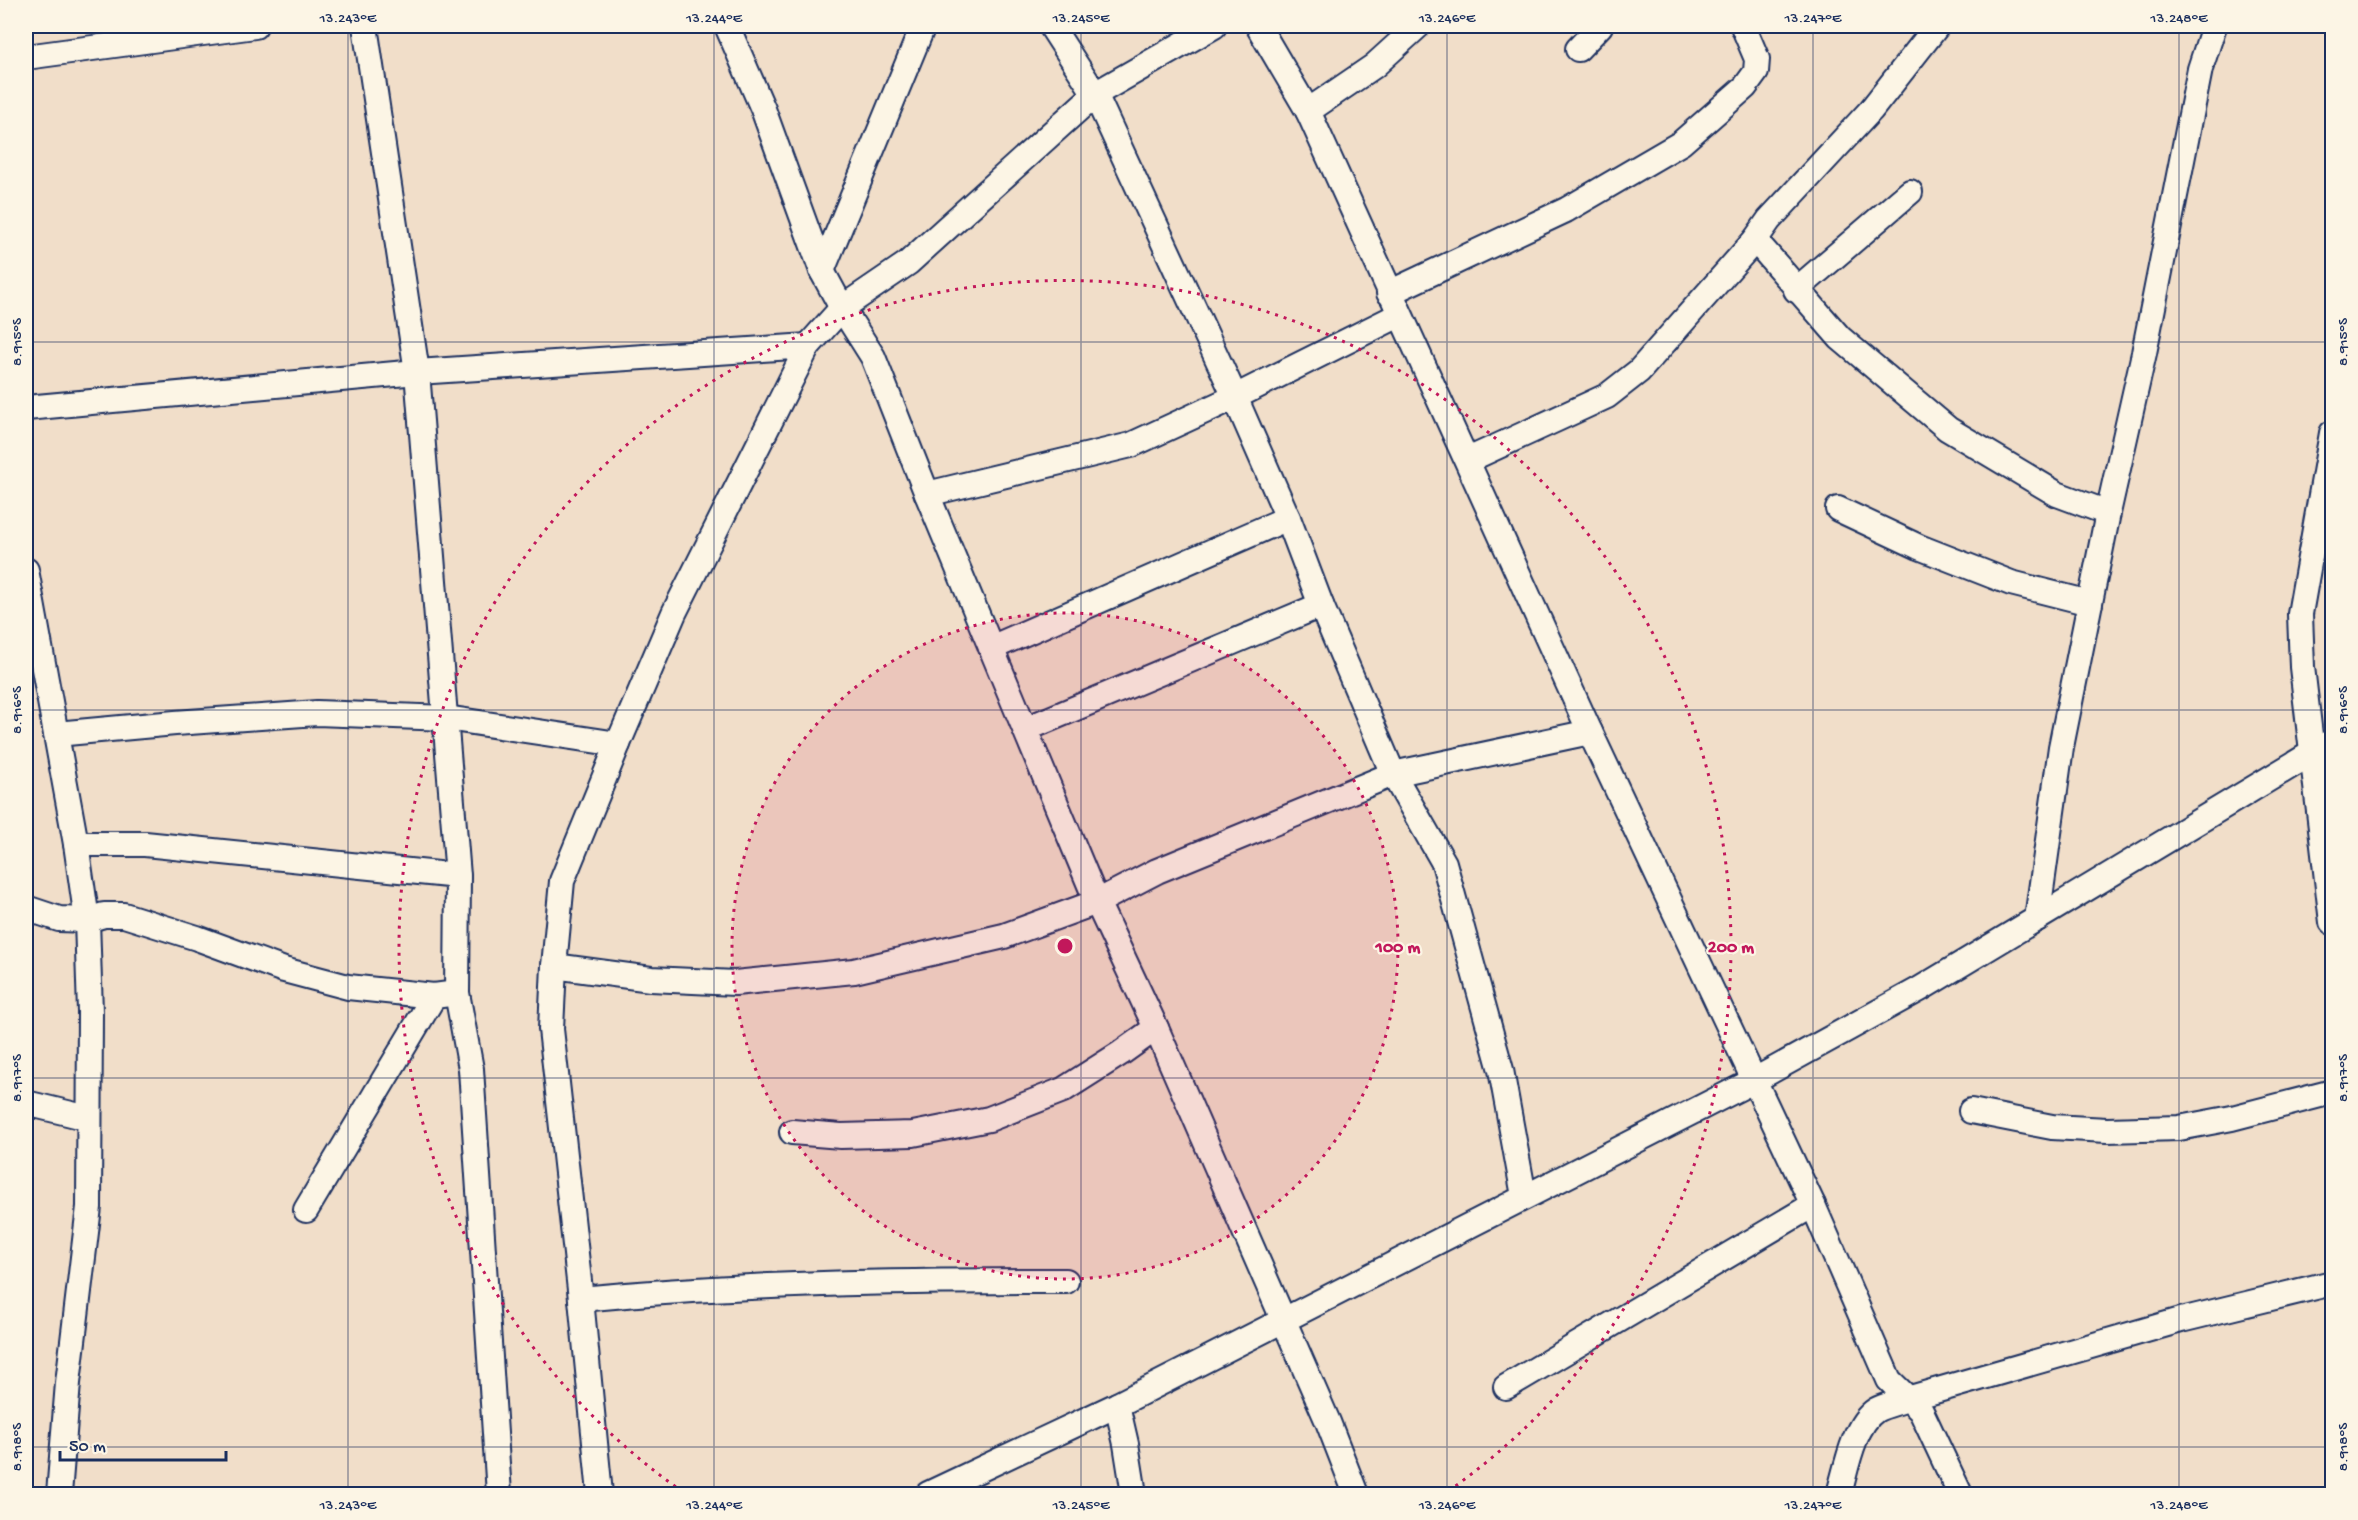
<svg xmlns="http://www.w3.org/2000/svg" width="2358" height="1520" viewBox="0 0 2358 1520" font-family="'Gochi Hand',sans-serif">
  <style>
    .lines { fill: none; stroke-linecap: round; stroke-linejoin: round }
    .minor-casing { stroke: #1b2f5e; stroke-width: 28 }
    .minor { stroke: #fcf5e5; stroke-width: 24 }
    .ticks { fill: none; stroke: #1b2f5e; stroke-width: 1.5; stroke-opacity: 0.45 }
    .ring { fill: none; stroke: #c2185b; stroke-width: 3; stroke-dasharray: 3 6 }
    .centre { fill: #c2185b; stroke: #fcf5e5; stroke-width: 3 }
    .ring-label { font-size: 18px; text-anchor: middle; font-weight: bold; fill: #c2185b; stroke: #fcf5e5; stroke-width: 4.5; stroke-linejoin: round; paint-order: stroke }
    .neatline { fill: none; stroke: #1b2f5e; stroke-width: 2 }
    .ticks-label { font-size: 15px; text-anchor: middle; fill: #1b2f5e }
  </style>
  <rect width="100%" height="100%" fill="#f1dec9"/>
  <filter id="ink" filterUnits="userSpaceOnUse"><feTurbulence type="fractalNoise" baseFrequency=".0167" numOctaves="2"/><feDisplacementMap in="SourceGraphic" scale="12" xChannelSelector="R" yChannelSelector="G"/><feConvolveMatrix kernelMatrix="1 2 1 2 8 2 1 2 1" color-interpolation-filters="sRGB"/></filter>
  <g filter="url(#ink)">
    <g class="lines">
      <defs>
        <g id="minor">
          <polyline points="365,26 417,372 458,876 457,993 471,1069 499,1494"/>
          <polyline points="727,26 763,109 822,271 842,308 873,357 927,494 1097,902 1156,1028 1328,1422 1356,1494"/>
          <polyline points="1051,26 1095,94 1235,397 1288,518 1321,605 1393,774 1444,863 1501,1070 1524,1196"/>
          <polyline points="1258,26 1308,111 1590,732 1813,1205 1889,1380 1921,1411 1960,1494"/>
          <polyline points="1578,49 1600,26"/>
          <polyline points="26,57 255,26"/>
          <polyline points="1308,111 1374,66 1418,26"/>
          <polyline points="1755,240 1840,338 1948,429 2057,494 2108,513"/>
          <polyline points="822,271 923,26"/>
          <polyline points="1796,290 1910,192"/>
          <polyline points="1389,293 1566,210 1681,143 1745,87 1756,72 1757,59 1743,26"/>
          <polyline points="26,408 417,372 808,346"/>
          <polyline points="2332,433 2300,614 2302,667 2332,922"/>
          <polyline points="1468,460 1607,396 1639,371 1755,240 1769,220 1871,110 1937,26"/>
          <polyline points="927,494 1131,445 1235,397 1399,315"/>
          <polyline points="1838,509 1919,547 2011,583 2090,603"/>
          <polyline points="26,570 76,844 87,920 90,1012 89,1207 68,1383 59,1494"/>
          <polyline points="991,648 1288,518"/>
          <polyline points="1026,729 1321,605"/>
          <polyline points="56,734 175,723 317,713 446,718 618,744"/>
          <polyline points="76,844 145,844 458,876"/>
          <polyline points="26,908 59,919 87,920 104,915 124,915 197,938 284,970 348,987 434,996 457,993"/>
          <polyline points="2037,919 2061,747 2108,513 2144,353 2200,69 2214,26"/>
          <polyline points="554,966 651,979 735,983 854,971 1004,936 1097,902 1157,871 1393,774 1590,732"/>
          <polyline points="26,1103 88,1118"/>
          <polyline points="1971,1111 2052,1127 2107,1130 2179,1128 2232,1118 2332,1092"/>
          <polyline points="792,1132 841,1136 913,1134 989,1119 1063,1090 1121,1053 1156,1028"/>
          <polyline points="306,1210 434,996"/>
          <path d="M581 1299C742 1283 904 1281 1066 1281"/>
          <polyline points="1506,1387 1813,1205"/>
          <polyline points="1117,1405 1126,1444 1134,1494"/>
          <polyline points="600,1494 581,1299 551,1029 554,966 562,881 618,744 674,613 808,346 842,308 908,263 1095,94 1214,26"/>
          <polyline points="928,1494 1117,1405 1753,1081 1920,989 2332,741"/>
          <path d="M1839 1494C1846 1470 1853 1425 1876 1410 1885 1405 1897 1403 1907 1399L2181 1320 2332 1283"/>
        </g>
      </defs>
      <use href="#minor" class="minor-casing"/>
      <use href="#minor" class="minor"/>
    </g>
  </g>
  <path class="ticks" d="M348 26V1494M714 26V1494M1081 26V1494M1447 26V1494M1813 26V1494M2179 26V1494M26 342H2332M26 710H2332M26 1078H2332M26 1447H2332"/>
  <circle cx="1065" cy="946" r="333" fill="#c2185b" fill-opacity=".12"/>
  <g class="ring">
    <circle cx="1065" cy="946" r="333"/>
    <path d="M683 1492A666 666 0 1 1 1447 1492"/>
  </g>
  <circle cx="1065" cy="946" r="9" class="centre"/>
  <g class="ring-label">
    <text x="1398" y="952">100 m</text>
    <text x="1731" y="952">200 m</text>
  </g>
  <rect width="2358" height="1520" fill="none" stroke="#fcf5e5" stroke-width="66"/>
  <path d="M60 1451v9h166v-9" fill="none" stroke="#1b2f5e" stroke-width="3"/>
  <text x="69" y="1451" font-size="18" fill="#1b2f5e" stroke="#fcf5e5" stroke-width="4.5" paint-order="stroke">50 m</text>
  <rect x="33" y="33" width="2292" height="1454" class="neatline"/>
  <g class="ticks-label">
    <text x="348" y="22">13.243°E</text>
    <text x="714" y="22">13.244°E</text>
    <text x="1081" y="22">13.245°E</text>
    <text x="1447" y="22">13.246°E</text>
    <text x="1813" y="22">13.247°E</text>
    <text x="2179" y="22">13.248°E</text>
    <text transform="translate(16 342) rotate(-90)" y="5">8.915°S</text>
    <text transform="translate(2342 342) rotate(-90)" y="5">8.915°S</text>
    <text transform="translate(16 710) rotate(-90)" y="5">8.916°S</text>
    <text transform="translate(2342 710) rotate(-90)" y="5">8.916°S</text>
    <text transform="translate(16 1078) rotate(-90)" y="5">8.917°S</text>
    <text transform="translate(2342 1078) rotate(-90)" y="5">8.917°S</text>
    <text transform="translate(16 1447) rotate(-90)" y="5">8.918°S</text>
    <text transform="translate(2342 1447) rotate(-90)" y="5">8.918°S</text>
    <text x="348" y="1509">13.243°E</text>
    <text x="714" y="1509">13.244°E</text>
    <text x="1081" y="1509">13.245°E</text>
    <text x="1447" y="1509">13.246°E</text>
    <text x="1813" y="1509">13.247°E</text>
    <text x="2179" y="1509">13.248°E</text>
  </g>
</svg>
